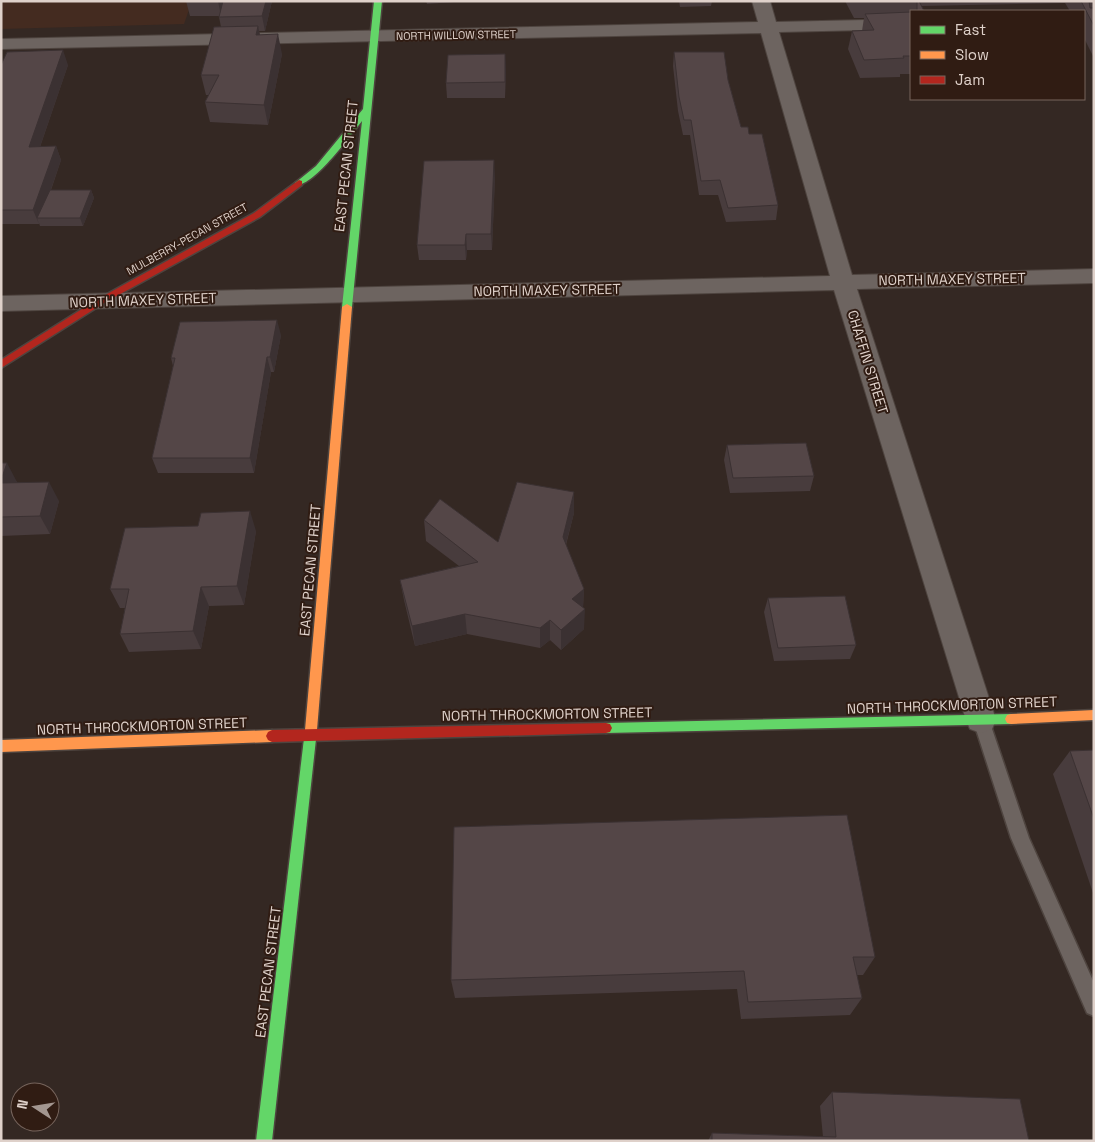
<svg xmlns="http://www.w3.org/2000/svg" width="1095" height="1142" viewBox="0 0 1095 1142" font-family="'Space Grotesk',sans-serif">
  <style>
    .built { fill: #442b20 }
    .lines { fill: none; stroke-linecap: round; stroke-linejoin: round }
    .lane-casing { stroke: #4e443f; stroke-width: 3 }
    .street-casing { stroke: #4e443f; stroke-width: 2 }
    .fast-casing { stroke: #4e443f; stroke-width: 3 }
    .slow-casing { stroke: #4e443f; stroke-width: 3 }
    .jam-casing { stroke: #4e443f; stroke-width: 3 }
    .lane { fill: #6d6460; fill-rule: evenodd }
    .street { fill: #6d6460; fill-rule: evenodd }
    .fast { fill: #63d668; fill-rule: evenodd }
    .slow { fill: #ff974d; fill-rule: evenodd }
    .jam { fill: #b3261e; fill-rule: evenodd }
    .wall { fill: #483c3d }
    .shaded-wall { fill: #3b3132 }
    .building { fill: #544647; stroke: #3b3132 }
    .labels { text-anchor: middle; stroke-width: 4; stroke-linejoin: round; paint-order: stroke }
    .far-street-label { font-size: 11px; fill: #dfd1ca; stroke: #301c13 }
    .street-label { font-size: 14px; fill: #dfd1ca; stroke: #301c13 }
  </style>
  <rect width="100%" height="100%" fill="#342823"/>
  <polygon class="built" points="1,1 192,1 184,24 1,29"/>
  <g class="lines">
    <defs>
      <polygon id="lane" points="981,713 987,715 989,720 1029,838 1094,983 1094,1016 1087,1013 1011,838 973,720 975,715"/>
      <polygon id="street" points="752,1 770,1 776,22 911,19 911,29 779,32 852,275 1094,269 1094,283 857,289 996,720 992,729 981,733 970,729 966,720 834,290 1,311 1,296 830,276 761,33 1,49 1,39 758,22"/>
      <g id="fast">
        <path d="M374 1H382L352 307 347 310 342 307 362 121C351 135 313 187 296 185L295 183 316 166 363 109Z"/>
        <polygon points="1011,714 1015,715 1017,719 1015,723 1011,724 606,733 602,732 600,728 602,724 606,723"/>
        <polygon points="311,725 315,726 317,730 272,1141 256,1141 305,730 307,726"/>
      </g>
      <g id="slow">
        <polygon points="347,304 352,307 317,730 315,734 311,735 307,734 305,730 342,307"/>
        <polygon points="1094,710 1094,720 1011,724 1007,723 1005,719 1007,715 1011,714"/>
        <polygon points="272,730 276,732 278,736 276,740 272,742 1,752 1,740"/>
      </g>
      <g id="jam">
        <polygon points="299,180 302,181 302,185 260,217 104,303 1,368 1,360 98,299 254,213"/>
        <polygon points="606,723 610,724 612,728 610,732 606,733 272,742 268,740 266,736 268,732 272,730"/>
      </g>
    </defs>
    <use href="#lane" class="lane-casing"/>
    <use href="#street" class="street-casing"/>
    <use href="#fast" class="fast-casing"/>
    <use href="#slow" class="slow-casing"/>
    <use href="#jam" class="jam-casing"/>
    <use href="#lane" class="lane"/>
    <use href="#street" class="street"/>
    <use href="#fast" class="fast"/>
    <use href="#slow" class="slow"/>
    <use href="#jam" class="jam"/>
  </g>
  <g class="wall">
    <polygon points="186,1 272,1 265,31 259,31 260,35 282,54 268,125 210,122 205,102 209,95 206,95 201,75 221,27 219,17 220,16 190,16"/>
    <polygon points="426,1 469,1 427,4"/>
    <polygon points="679,1 712,1 711,6 680,7"/>
    <polygon points="845,1 1094,1 1094,58 1084,38 1084,11 1070,11 1065,3 921,6 924,11 911,11 911,74 900,74 900,77 860,78 848,49 852,31 862,31 864,18 854,18"/>
    <polygon points="674,52 728,80 741,127 749,134 778,205 776,220 726,222 718,195 699,195 690,135 683,135 678,111 673,66"/>
    <polygon points="1,65 68,65 40,147 56,146 61,160 51,190 91,190 94,198 83,226 40,226 39,223 39,224 1,224"/>
    <polygon points="506,69 505,98 447,98 446,83"/>
    <polygon points="495,176 492,250 467,250 466,260 419,260 417,245"/>
    <polygon points="281,335 274,372 271,372 254,473 158,473 152,458 173,366 171,358"/>
    <polygon points="727,445 814,476 810,491 730,493 724,460"/>
    <polygon points="1,463 17,482 17,483 59,501 50,534 1,536"/>
    <polygon points="574,492 574,513 566,545 584,589 583,607 584,629 561,650 550,640 540,648 467,634 415,646 404,600 400,580 459,566 426,541 424,520 498,542"/>
    <polygon points="256,531 244,605 209,606 201,649 129,652 120,634 125,608 120,608 110,589"/>
    <polygon points="768,598 856,645 850,659 774,661 764,612"/>
    <polygon points="1094,750 1094,896 1053,774 1070,751"/>
    <polygon points="454,827 875,957 863,975 857,975 862,998 850,1015 741,1019 737,989 455,998 451,980"/>
    <polygon points="832,1092 1029,1141 708,1141 712,1133 823,1137 820,1106"/>
  </g>
  <g class="shaded-wall">
    <polygon points="218,1 225,1 221,16"/>
    <polygon points="266,1 272,1 265,31 262,16"/>
    <polygon points="258,26 262,45 256,35"/>
    <polygon points="278,34 282,54 268,125 264,105"/>
    <polygon points="63,50 68,65 35,161 29,147"/>
    <polygon points="505,54 506,69 505,98"/>
    <polygon points="56,146 61,160 41,218 37,218 39,224 33,210"/>
    <polygon points="494,160 495,176 492,250 491,234"/>
    <polygon points="91,190 94,198 83,226 80,218"/>
    <polygon points="466,234 467,250 466,260 465,245"/>
    <polygon points="277,320 281,335 274,372 270,357"/>
    <polygon points="267,357 271,372 254,473 250,458"/>
    <polygon points="7,463 17,482 11,503 1,485 1,480"/>
    <polygon points="49,482 59,501 50,534 40,516"/>
    <polygon points="574,492 574,513 562,558 563,537"/>
    <polygon points="250,511 256,531 244,605 237,586"/>
    <polygon points="201,587 209,606 201,649 193,631"/>
    <polygon points="584,589 583,609 572,599"/>
    <polygon points="585,609 584,629 561,650 561,630"/>
    <polygon points="465,614 467,634 415,646 412,626"/>
    <polygon points="550,620 550,640 540,648 540,628"/>
  </g>
  <g class="building">
    <polygon points="223,1 266,1 262,16 219,17"/>
    <polygon points="917,1 919,1 924,11 917,11"/>
    <polygon points="1081,1 1089,1 1090,8 1094,8 1094,26"/>
    <polygon points="911,12 911,56 903,56 904,58 864,60 852,31 874,30 865,14"/>
    <polygon points="258,26 256,35 278,34 264,105 205,102 219,75 201,75 214,27"/>
    <polygon points="63,50 29,147 56,146 33,210 1,210 1,65 7,52"/>
    <polygon points="674,52 724,52 728,80 741,127 748,127 749,134 762,134 778,205 728,208 720,180 701,181 691,120 684,120 679,97"/>
    <polygon points="505,54 505,82 446,83 448,55"/>
    <polygon points="494,160 491,234 466,234 465,245 417,245 424,161"/>
    <polygon points="50,190 91,190 80,218 37,218"/>
    <polygon points="277,320 270,357 267,357 250,458 152,458 175,358 171,358 180,322"/>
    <polygon points="806,443 814,476 733,478 727,445"/>
    <polygon points="1,463 7,463 1,480"/>
    <polygon points="49,482 40,516 1,517 1,483"/>
    <polygon points="517,482 574,492 563,537 584,589 572,599 585,609 561,630 550,620 540,628 465,614 412,626 400,580 478,562 424,520 440,499 498,542"/>
    <polygon points="250,511 237,586 201,587 193,631 120,634 129,589 110,589 125,528 198,526 201,513"/>
    <polygon points="845,596 856,645 778,648 768,598"/>
    <polygon points="1094,750 1094,819 1070,751"/>
    <polygon points="847,815 875,957 853,957 862,998 748,1002 744,971 451,980 454,827"/>
    <polygon points="832,1092 1020,1099 1029,1141 712,1141 712,1133 836,1137"/>
  </g>
  <g class="labels">
    <g class="far-street-label">
      <text transform="translate(456 35) rotate(-1)" y="4">NORTH WILLOW STREET</text>
      <text transform="translate(187 239) rotate(-29)" y="4">MULBERRY-PECAN STREET</text>
    </g>
    <g class="street-label">
      <text transform="translate(346 166) rotate(-84)" y="5">EAST PECAN STREET</text>
      <text transform="translate(952 279) rotate(-1)" y="5">NORTH MAXEY STREET</text>
      <text transform="translate(547 290) rotate(-1)" y="5">NORTH MAXEY STREET</text>
      <text transform="translate(143 300) rotate(-2)" y="5">NORTH MAXEY STREET</text>
      <text transform="translate(868 362) rotate(73)" y="5">CHAFFIN STREET</text>
      <text transform="translate(310 570) rotate(-85)" y="5">EAST PECAN STREET</text>
      <text transform="translate(952 705) rotate(-2)" y="5">NORTH THROCKMORTON STREET</text>
      <text transform="translate(547 714) rotate(-1)" y="5">NORTH THROCKMORTON STREET</text>
      <text transform="translate(142 726) rotate(-2)" y="5">NORTH THROCKMORTON STREET</text>
      <text transform="translate(268 972) rotate(-83)" y="5">EAST PECAN STREET</text>
    </g>
  </g>
  <rect width="1095" height="1142" fill="none" stroke="#dfd1ca" stroke-width="5"/>
  <rect x="910" y="10" width="175" height="90" fill="#301c13" stroke="#76645c"/>
  <rect x="920" y="26" width="25" height="8" fill="#63d668" stroke="#76645c"/>
  <text x="955" y="35" font-size="15" fill="#dfd1ca">Fast</text>
  <rect x="920" y="51" width="25" height="8" fill="#ff974d" stroke="#76645c"/>
  <text x="955" y="60" font-size="15" fill="#dfd1ca">Slow</text>
  <rect x="920" y="76" width="25" height="8" fill="#b3261e" stroke="#76645c"/>
  <text x="955" y="85" font-size="15" fill="#dfd1ca">Jam</text>
  <g transform="translate(35 1107) rotate(282)"><circle r="24" fill="#301c13" stroke="#76645c"/>
  <path d="M0-4L9 19L0 12L-9 19Z" fill="#a39690"/>
  <text y="-8" font-size="14" font-weight="bold" text-anchor="middle" fill="#dfd1ca">N</text>
  </g>
</svg>
